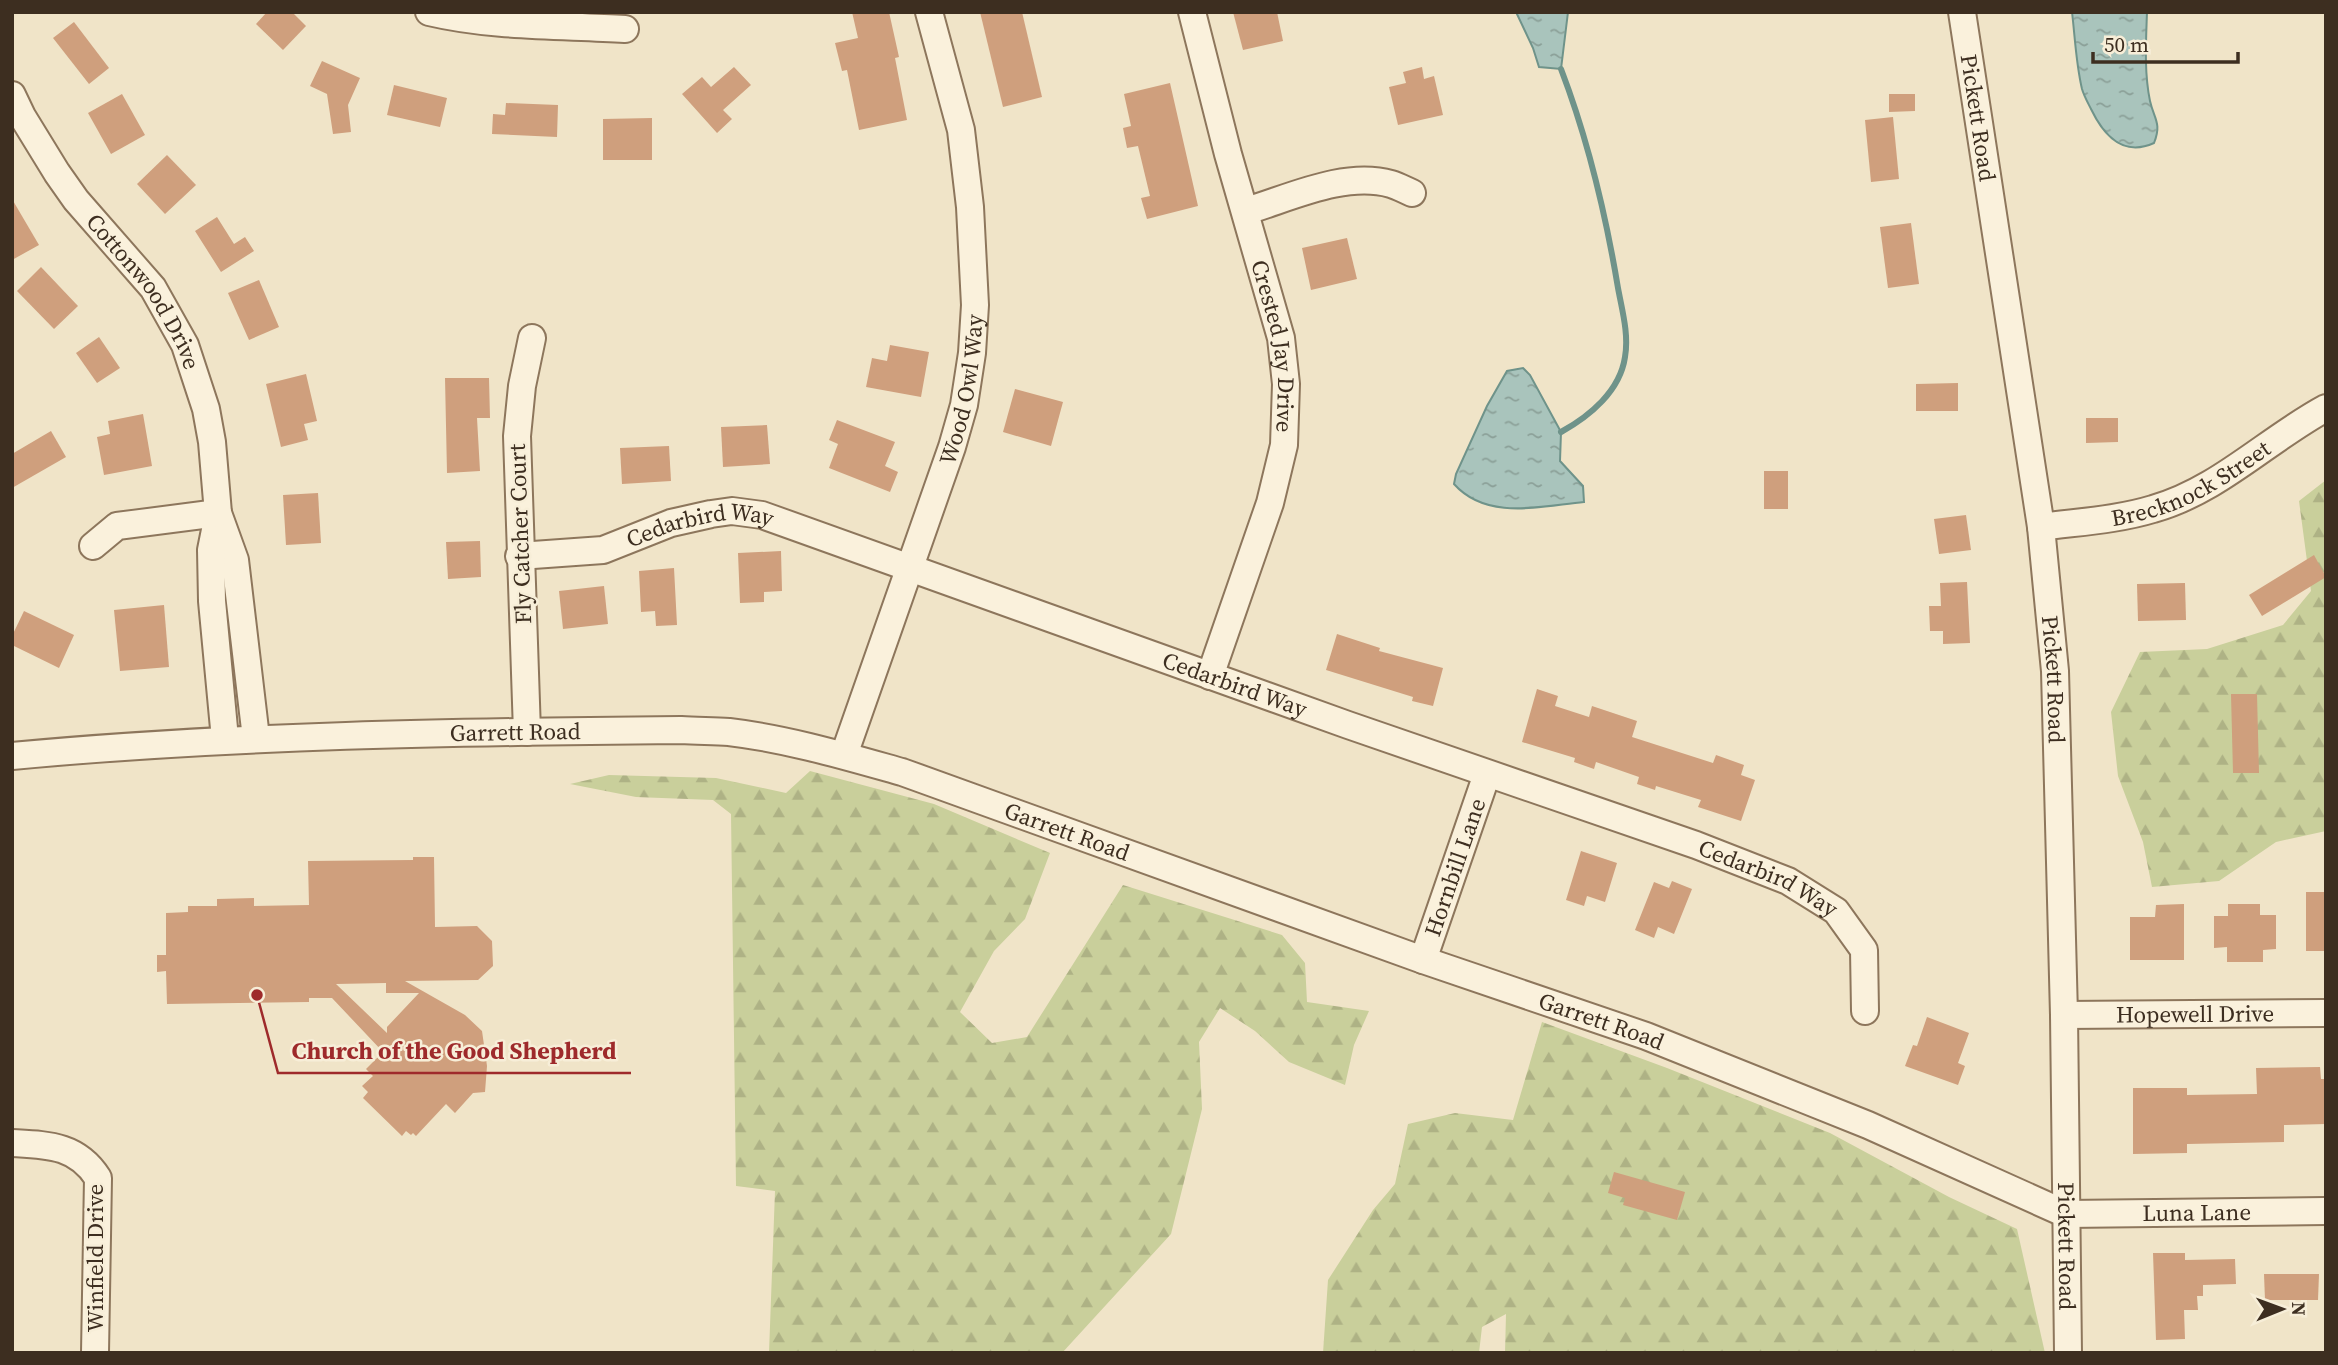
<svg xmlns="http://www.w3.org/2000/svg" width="2338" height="1365" viewBox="0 0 2338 1365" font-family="'Source Serif 4',serif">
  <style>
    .forest { fill: url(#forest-firs) }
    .water { fill: url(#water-ripples); stroke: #6f938a; stroke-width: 2 }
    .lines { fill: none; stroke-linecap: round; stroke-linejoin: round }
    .stream { stroke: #6f938a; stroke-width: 6 }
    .building { fill: #cf9f7d; fill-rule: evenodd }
    .minor-casing { stroke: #8d765c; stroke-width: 30 }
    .minor { stroke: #faf1dc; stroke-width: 26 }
    .labels { text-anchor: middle; stroke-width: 5; stroke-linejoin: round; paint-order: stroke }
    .street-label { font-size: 23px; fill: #3d2e20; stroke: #f7eed8 }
    .leader { fill: none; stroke: #9e2a2b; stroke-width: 2.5 }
    .callout-dot { fill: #9e2a2b; stroke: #f7eed8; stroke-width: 2.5 }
    .callout-label { font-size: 24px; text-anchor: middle; font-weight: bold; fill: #9e2a2b; stroke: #f7eed8; stroke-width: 5; stroke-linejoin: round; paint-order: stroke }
  </style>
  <defs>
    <pattern id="forest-firs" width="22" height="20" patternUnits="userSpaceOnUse" patternTransform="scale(1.75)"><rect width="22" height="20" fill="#c9cf9b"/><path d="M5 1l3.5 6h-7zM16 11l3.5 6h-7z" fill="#aeb285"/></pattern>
    <pattern id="water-ripples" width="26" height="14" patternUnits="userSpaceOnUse" patternTransform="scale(1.75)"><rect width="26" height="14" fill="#a9c4bc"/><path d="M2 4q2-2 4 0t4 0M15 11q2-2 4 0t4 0" fill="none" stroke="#8ba098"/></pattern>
  </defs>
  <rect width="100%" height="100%" fill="#f0e4c8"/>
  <g class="forest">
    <polygon points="2326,480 2326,831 2276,842 2219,881 2152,887 2143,842 2118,776 2111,712 2140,652 2207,649 2283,625 2311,591 2299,501"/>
    <polygon points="810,771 934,804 1050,853 1025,919 994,951 960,1012 992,1043 1027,1037 1123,885 1282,935 1305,963 1307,1002 1369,1011 1354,1045 1345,1085 1289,1062 1255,1031 1220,1008 1199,1042 1202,1109 1171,1234 1062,1353 769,1353 775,1191 736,1186 731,814 713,800 636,797 570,784 609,775 716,778 786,793"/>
    <polygon points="1542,1022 1667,1068 1830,1133 1949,1197 2017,1229 2045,1353 1505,1353 1506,1314 1482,1327 1479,1353 1323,1353 1328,1280 1373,1210 1395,1184 1408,1124 1455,1113 1513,1120"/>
  </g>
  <g class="water">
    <polygon points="1516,12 1568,12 1561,69 1539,67 1533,48"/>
    <path d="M2072 12H2147C2146 41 2144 72 2150 101 2154 119 2162 123 2154 143 2123 157 2104 136 2091 109 2088 103 2084 96 2082 89 2076 64 2075 37 2072 12Z"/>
    <path d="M1523 368 1530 375 1561 432 1560 461 1583 486 1584 502C1541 506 1487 521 1454 484L1456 474 1487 406 1507 371Z"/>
  </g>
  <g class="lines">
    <path class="stream" d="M1561 432C1590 416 1620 391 1625 357 1629 334 1622 310 1618 288 1606 216 1587 137 1561 69"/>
  </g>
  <g class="building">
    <polygon points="267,12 292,12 306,26 283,50 256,24"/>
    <polygon points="852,12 889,12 899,57 895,58 907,120 859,130 847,70 842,71 835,43 858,38"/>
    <polygon points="980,12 1022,12 1042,97 1003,107"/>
    <polygon points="1233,12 1277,12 1283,41 1243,50"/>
    <polygon points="74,22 109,68 89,84 53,38"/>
    <polygon points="322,61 360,78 348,105 351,132 333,134 327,94 310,86"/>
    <polygon points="734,67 751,85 723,110 732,119 717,133 682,94 702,77 711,87"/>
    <polygon points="1422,67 1424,79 1434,76 1443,115 1398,125 1389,87 1406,83 1403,72"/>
    <polygon points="1170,83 1198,206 1147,219 1141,198 1150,196 1138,146 1127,148 1123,128 1131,126 1124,94"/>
    <polygon points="394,85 447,98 440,127 387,115"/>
    <polygon points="122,94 145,135 111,154 88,113"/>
    <polygon points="1889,94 1915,94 1915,111 1889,112"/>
    <polygon points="506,103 558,105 557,137 492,134 493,114 505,115"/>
    <polygon points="1893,117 1899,179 1871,182 1865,120"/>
    <polygon points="652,118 652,160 603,160 603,119"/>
    <polygon points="167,155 196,185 165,214 137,184"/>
    <polygon points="12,199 39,245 12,260"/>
    <polygon points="217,217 234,244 245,237 254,251 221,272 195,231"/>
    <polygon points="1911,223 1919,284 1888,288 1880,227"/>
    <polygon points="1347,238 1357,279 1311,290 1302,248"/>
    <polygon points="41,267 78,306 54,329 17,291"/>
    <polygon points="259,280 279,327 249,340 228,293"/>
    <polygon points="99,337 120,368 97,383 76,353"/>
    <polygon points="890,345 929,352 921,397 866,387 872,358 887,361"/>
    <polygon points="306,374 317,421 304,424 308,440 281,447 266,384"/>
    <polygon points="445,378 489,378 490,418 477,418 480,471 447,473"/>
    <polygon points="1958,383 1958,411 1916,411 1916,384"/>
    <polygon points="1015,389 1063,402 1051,446 1003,432"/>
    <polygon points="143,414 152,466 104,475 97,437 110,434 108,421"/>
    <polygon points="2086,418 2118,418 2118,442 2086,443"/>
    <polygon points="837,420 895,442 885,466 898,472 890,492 829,468 838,444 829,440"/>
    <polygon points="767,425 770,464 723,467 721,427"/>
    <polygon points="51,431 66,457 12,488 12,454"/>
    <polygon points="669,446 671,481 622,484 620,448"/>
    <rect x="1764" y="471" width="24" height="38"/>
    <polygon points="318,493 321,543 286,545 283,495"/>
    <polygon points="1966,515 1971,550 1939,554 1934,519"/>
    <polygon points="480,541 481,577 448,579 446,542"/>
    <polygon points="781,551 782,591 764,592 764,602 740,603 738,553"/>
    <polygon points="2314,555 2326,577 2262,616 2249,595"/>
    <polygon points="674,568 677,625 656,626 655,611 641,612 639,571"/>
    <polygon points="1967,582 1970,643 1943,644 1943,631 1930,631 1929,606 1941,606 1940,583"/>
    <polygon points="2185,583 2186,620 2138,621 2137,584"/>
    <polygon points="604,586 608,624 563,629 559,591"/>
    <polygon points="164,605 169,667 120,671 114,610"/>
    <polygon points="24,611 74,635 59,668 12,645 12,636"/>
    <polygon points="1337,634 1380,648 1379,651 1443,668 1433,706 1412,701 1413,697 1326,670"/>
    <polygon points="1537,689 1558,696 1555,706 1589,717 1592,706 1637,721 1632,737 1713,763 1716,755 1744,765 1741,775 1755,780 1741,821 1698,807 1701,800 1656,786 1655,790 1637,784 1639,777 1596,762 1594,769 1574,762 1575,758 1522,742"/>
    <polygon points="2231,694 2257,694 2259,773 2233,773"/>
    <polygon points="1581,851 1617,863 1605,902 1587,896 1584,906 1566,900"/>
    <path d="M413 857H434L435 927 477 926 492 941 493 966 478 980 405 981 465 1015 482 1031 487 1066 485 1092 473 1093 455 1113 446 1104 416 1136 413 1133 411 1135 406 1131 402 1136 363 1098 368 1092 362 1086 373 1076 366 1069 383 1052 332 998H309V1002L167 1004 166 971 157 972V955H166V913L188 912V906H217V899L254 898V906L309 905 308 861 413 860ZM386 983V993H419L387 1027V1033L336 984Z"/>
    <polygon points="1672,881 1692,889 1674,934 1658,927 1654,938 1635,930 1654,882 1669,888"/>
    <rect x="2306" y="892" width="20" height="59"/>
    <polygon points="2184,904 2184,960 2130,960 2130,917 2155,917 2156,905"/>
    <polygon points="2228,904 2260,904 2260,915 2276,915 2276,949 2263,950 2263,962 2227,962 2227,947 2214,948 2214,916 2228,916"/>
    <polygon points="1927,1017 1969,1033 1958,1063 1965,1066 1958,1085 1905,1066 1913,1045 1917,1046"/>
    <polygon points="2320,1067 2321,1079 2326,1079 2326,1124 2284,1125 2284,1142 2187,1144 2187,1153 2133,1154 2133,1088 2187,1088 2187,1095 2257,1094 2256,1068"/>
    <polygon points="1614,1172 1685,1192 1677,1220 1623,1205 1625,1198 1608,1193"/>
    <polygon points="2153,1253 2185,1253 2185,1260 2235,1259 2236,1284 2203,1285 2203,1296 2197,1296 2198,1310 2184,1310 2185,1339 2156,1340"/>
    <polygon points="2264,1274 2319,1274 2318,1300 2265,1300"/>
  </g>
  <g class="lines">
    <defs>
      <g id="minor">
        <path d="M429 12C492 27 560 25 625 29"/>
        <path id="s1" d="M1192 12 1228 154 1281 338 1286 384 1284 445 1270 503 1210 676"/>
        <path id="s2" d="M1962 12 2041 527 2055 671 2064 1015 2068 1353"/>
        <path id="s3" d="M12 95 22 116 57 173 76 200 153 288 185 345 206 409 212 442 218 513 235 560 256 738"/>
        <path d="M1246 211C1290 198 1344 171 1391 184 1398 186 1405 190 1412 193"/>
        <polyline points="218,515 211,550 212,601 225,739"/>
        <path id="s4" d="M2041 527C2077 522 2117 520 2153 509 2218 491 2268 439 2326 408"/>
        <polyline points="93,546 117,526 218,513"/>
        <path id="s5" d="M519 556 603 550 671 523 711 514 732 511 762 515 1348 725 1696 845 1788 881 1836 911 1864 950 1865 1011"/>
        <polyline points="527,732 517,436 522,386 532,338"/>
        <path id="s6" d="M844 755 952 447 964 405 972 353 975 305 970 207 961 130 929 12"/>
        <path id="s7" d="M12 756C235 735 457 732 681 730 697 731 713 731 729 732 788 739 845 756 902 772L1423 960 1646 1036 1868 1125 2066 1214 2326 1211"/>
        <path id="s8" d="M1423 960 1487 774"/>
        <path id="s9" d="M2064 1015 2326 1013"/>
        <path d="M12 1143C48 1145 77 1145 98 1178L95 1353"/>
      </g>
    </defs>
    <use href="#minor" class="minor-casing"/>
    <use href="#minor" class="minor"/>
  </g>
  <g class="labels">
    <g class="street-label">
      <text dy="8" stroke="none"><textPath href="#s2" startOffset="107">Pickett Road</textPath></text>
      <text dy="8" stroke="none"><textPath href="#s3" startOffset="238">Cottonwood Drive</textPath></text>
      <text dy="8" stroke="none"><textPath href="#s1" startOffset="345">Crested Jay Drive</textPath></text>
      <text dy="8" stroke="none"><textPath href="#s6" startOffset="385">Wood Owl Way</textPath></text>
      <text dy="8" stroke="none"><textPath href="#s4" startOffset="158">Brecknock Street</textPath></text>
      <text transform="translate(520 534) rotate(-92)" y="8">Fly Catcher Court</text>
      <text dy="8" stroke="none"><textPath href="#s5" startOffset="186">Cedarbird Way</textPath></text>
      <text dy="8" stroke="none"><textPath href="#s2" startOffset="674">Pickett Road</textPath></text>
      <text dy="8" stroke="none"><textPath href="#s5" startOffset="752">Cedarbird Way</textPath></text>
      <text dy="8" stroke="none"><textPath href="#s7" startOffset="504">Garrett Road</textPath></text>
      <text dy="8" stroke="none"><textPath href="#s7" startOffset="1071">Garrett Road</textPath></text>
      <text dy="8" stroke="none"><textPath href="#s8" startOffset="98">Hornbill Lane</textPath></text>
      <text dy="8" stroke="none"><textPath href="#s5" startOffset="1320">Cedarbird Way</textPath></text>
      <text dy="8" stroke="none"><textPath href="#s9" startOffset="131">Hopewell Drive</textPath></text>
      <text dy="8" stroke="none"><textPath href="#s7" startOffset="1638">Garrett Road</textPath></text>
      <text dy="8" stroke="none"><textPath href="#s7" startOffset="2272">Luna Lane</textPath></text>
      <text dy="8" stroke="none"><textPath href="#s2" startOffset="1241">Pickett Road</textPath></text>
      <text transform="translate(95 1258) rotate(-90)" y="8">Winfield Drive</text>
    </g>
  </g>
  <path class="leader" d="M257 995L278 1073H631"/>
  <circle class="callout-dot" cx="257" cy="995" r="7"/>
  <g class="callout-label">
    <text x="454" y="1059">Church of the Good Shepherd</text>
  </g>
  <rect width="2338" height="1365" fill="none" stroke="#3d2e20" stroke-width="28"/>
  <g transform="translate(2282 1309) rotate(89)" stroke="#f7eed8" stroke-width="5" paint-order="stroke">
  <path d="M0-5L12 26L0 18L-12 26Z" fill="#3d2e20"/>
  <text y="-10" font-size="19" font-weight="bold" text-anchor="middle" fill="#3d2e20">N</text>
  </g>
  <path d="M2093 52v10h145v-10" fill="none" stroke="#3d2e20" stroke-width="3.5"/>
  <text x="2104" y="52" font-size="21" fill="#3d2e20" stroke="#f7eed8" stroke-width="5" paint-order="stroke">50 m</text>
</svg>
